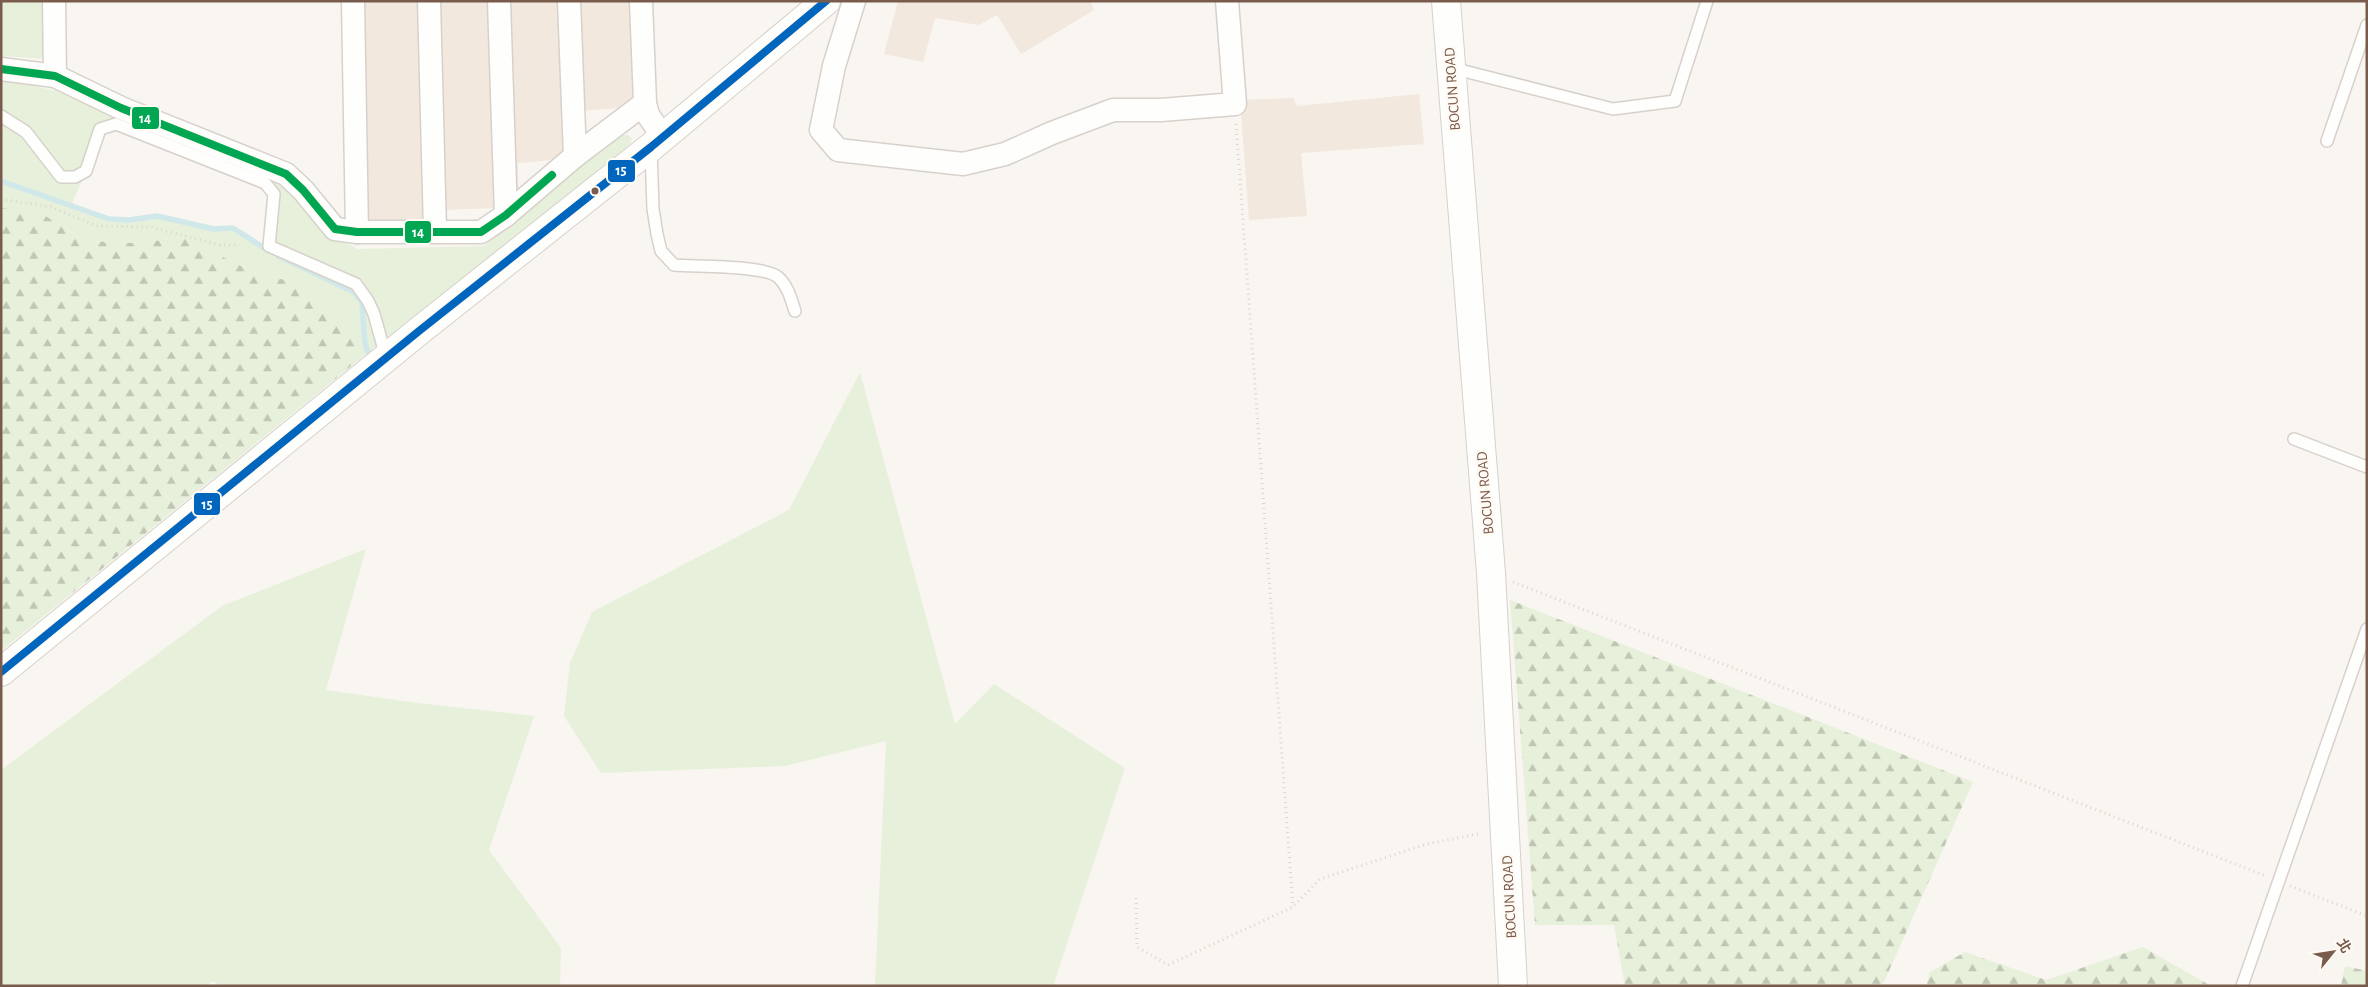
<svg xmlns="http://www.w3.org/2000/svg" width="2368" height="987" viewBox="0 0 2368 987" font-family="'Alegreya Sans','Noto Sans TC',sans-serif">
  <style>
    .residential { fill: #f2e8de }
    .green { fill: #e7f0db; fill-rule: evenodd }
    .forest { fill: url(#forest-firs) }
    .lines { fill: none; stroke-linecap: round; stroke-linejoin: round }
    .stream { stroke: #d0e8ea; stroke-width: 5.5 }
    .service-casing { stroke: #d7d1cb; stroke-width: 14 }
    .minor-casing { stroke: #d7d1cb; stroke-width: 25 }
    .tertiary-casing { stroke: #d7d1cb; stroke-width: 30 }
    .path { stroke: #dcd5d0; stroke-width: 3; stroke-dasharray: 1 4; stroke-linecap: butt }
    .service { stroke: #fefefd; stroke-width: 11 }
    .minor { stroke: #fefefd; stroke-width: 22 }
    .tertiary { stroke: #fefefd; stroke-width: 28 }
    .bus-1-casing { stroke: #fffaf3; stroke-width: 11 }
    .bus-2-casing { stroke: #fffaf3; stroke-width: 11 }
    .bus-1 { stroke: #00a651; stroke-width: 8 }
    .bus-2 { stroke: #0065bd; stroke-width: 8 }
    .bus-dot { fill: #7a5c4d; stroke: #fffaf3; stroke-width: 2 }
    .labels { text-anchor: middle; stroke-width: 4.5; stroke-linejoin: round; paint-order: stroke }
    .street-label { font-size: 15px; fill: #7a5c4d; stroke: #fffaf3 }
    .line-badge { stroke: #fffaf3; stroke-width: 2 }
    .badge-label { font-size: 14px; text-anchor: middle; font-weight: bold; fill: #fff }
  </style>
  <defs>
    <pattern id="forest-firs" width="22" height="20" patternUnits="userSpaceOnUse" patternTransform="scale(1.25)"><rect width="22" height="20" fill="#e7f0db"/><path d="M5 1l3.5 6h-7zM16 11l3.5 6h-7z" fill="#c0c6b4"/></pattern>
  </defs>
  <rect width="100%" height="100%" fill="#f9f5f0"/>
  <g class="residential">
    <polygon points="361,1 630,1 635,99 631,107 580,111 563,159 518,163 518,192 496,208 443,210 442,225 365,227"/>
    <polygon points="898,1 1090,1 1094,10 1021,54 997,15 979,25 935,18 923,62 884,54"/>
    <polygon points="1419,94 1424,144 1301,153 1307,216 1249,220 1240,100 1293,98 1297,106"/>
  </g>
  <g class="green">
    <polygon points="1,1 46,1 48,59 1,56"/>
    <path d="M1 79 71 94 285 181 334 237 358 249 484 246 508 227 613 136 628 135 632 139 626 150 356 362 357 346 289 281 253 272 185 238 131 243 86 241 39 212 1 208ZM116 124 265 183 274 194 267 250 233 228 214 229 157 216 129 220 109 219 71 206 86 171 99 129Z"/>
    <polygon points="860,372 955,724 994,684 1125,768 1053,986 875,986 886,741 785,766 601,773 564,716 570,663 592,612 789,510"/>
    <polygon points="366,549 326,690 417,703 534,716 489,850 561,948 560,986 222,986 211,981 209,986 1,986 1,770 222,606"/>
  </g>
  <g class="forest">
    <polygon points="1,208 39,212 86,241 131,243 185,238 253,272 289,281 340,316 357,346 356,362 1,651"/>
    <polygon points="1510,600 1973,782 1884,982 1878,986 1625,986 1614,925 1535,925"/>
    <polygon points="2143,947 2211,986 1926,986 1930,972 1965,952 2046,980"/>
    <polygon points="2345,966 2367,971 2367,986 2341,986"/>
  </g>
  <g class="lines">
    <g class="stream">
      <polyline points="1,181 109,219 129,220 157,216 214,229 233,228 269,251"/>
      <polyline points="278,256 354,292 362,303 365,344 371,359"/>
    </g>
    <defs>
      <g id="service">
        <polyline points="1452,68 1613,109 1675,101 1707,1"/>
        <polyline points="1,116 26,132 61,177 75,177 86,171 100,129 116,124 265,183 274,194 269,246 356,284 368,301 374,314 386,357"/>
        <polyline points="2327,141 2367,25"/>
        <path d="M651 149 653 209 657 234 661 251 674 265C696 267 763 265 778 277 788 286 791 299 795 311"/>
        <polyline points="2294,439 2367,467"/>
        <polyline points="2242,986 2367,629"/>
      </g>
      <g id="minor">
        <polyline points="54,1 55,76"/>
        <polyline points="353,1 357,232"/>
        <polyline points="429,1 435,231"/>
        <polyline points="499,1 506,215"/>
        <polyline points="569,1 575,156"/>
        <polyline points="641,1 645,103 648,115 663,137"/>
        <polyline points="854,1 834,66 821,130 838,150 963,164 1005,154 1052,133 1113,110 1161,110 1235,104 1227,1"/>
        <polyline points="1,69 55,76 121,108 286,174 303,190 335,229 357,232 481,232 506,215 575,156 645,103"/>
      </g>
      <g id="tertiary">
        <polyline points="1446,1 1491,573 1513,986"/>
        <polyline points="1,672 419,331 651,147 826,1"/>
      </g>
    </defs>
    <use href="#service" class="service-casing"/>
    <use href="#minor" class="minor-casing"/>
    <use href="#tertiary" class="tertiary-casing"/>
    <g class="path">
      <polyline points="1236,124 1293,907"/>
      <polyline points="1,199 51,207 97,226 151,227 219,245 239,245"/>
      <polyline points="1513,582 2266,876"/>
      <polyline points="2290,886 2367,916"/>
      <polyline points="1136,898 1137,947 1168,965 1293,907 1320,879 1427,844 1482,833"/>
    </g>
    <use href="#service" class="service"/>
    <use href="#minor" class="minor"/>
    <use href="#tertiary" class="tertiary"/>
    <defs>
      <polyline id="bus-1" points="1,69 55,76 121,108 286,174 303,190 335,229 357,232 481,232 506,215 552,175"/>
      <polyline id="bus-2" points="1,672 419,331 651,147 826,1"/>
    </defs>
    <use href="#bus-1" class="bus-1-casing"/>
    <use href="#bus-2" class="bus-2-casing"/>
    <use href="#bus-1" class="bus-1"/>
    <use href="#bus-2" class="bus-2"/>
  </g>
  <circle class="bus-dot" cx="595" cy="191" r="4.5"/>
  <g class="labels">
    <g class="street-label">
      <text transform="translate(1452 89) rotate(-94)" y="5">BOCUN ROAD</text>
      <text transform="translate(1485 493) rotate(-95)" y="5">BOCUN ROAD</text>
      <text transform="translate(1509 897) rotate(-93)" y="5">BOCUN ROAD</text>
    </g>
  </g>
  <g class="line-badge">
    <rect x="131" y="106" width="29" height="24" rx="5" fill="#00a651"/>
    <rect x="607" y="159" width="29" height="24" rx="5" fill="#0065bd"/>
    <rect x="404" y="220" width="28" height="24" rx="5" fill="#00a651"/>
    <rect x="193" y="492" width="28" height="24" rx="5" fill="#0065bd"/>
  </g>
  <g class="badge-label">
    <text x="145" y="123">14</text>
    <text x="621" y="175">15</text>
    <text x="418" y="237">14</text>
    <text x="207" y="509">15</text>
  </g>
  <rect width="2368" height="987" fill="none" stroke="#7a5c4d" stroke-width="5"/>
  <g transform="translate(2333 952) rotate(60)" stroke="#fffaf3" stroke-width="4" paint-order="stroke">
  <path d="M0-4L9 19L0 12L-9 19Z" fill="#7a5c4d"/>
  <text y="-8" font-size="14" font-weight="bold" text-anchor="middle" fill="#7a5c4d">北</text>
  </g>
</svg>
